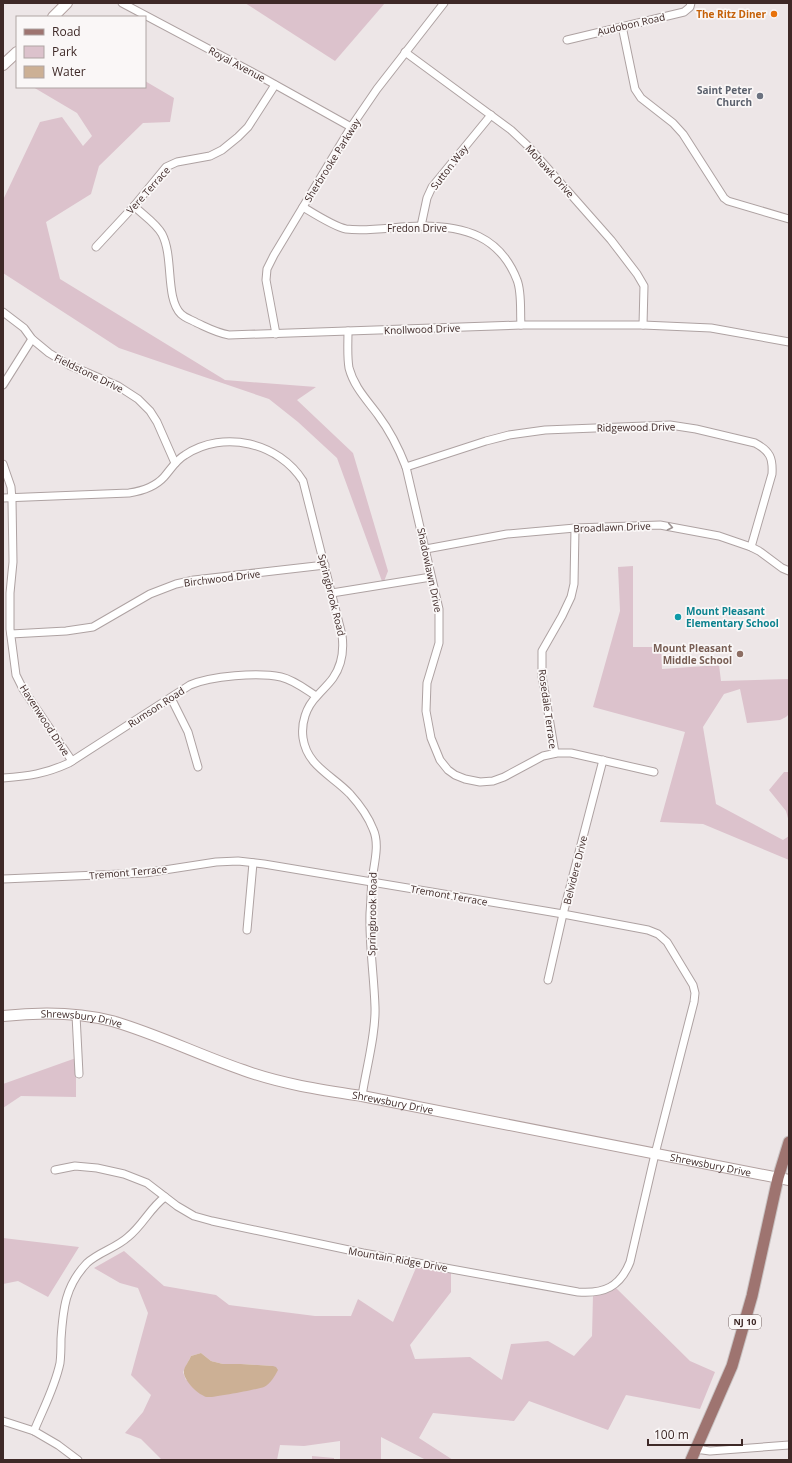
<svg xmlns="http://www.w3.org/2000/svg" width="792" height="1463" viewBox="0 0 792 1463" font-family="'Open Sans',sans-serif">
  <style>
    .green { fill: #dcc2cc; fill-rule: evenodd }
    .water { fill: #ccb095 }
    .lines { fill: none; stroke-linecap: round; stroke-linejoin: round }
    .street-casing { stroke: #aea2a2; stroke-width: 9 }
    .secondary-casing { stroke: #b2a1a0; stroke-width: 12 }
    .primary-casing { stroke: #c9c3c3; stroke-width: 13 }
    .street { stroke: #fff; stroke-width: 7 }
    .secondary { stroke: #fff; stroke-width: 10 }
    .primary { stroke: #9e7470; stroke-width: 11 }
    .oneway { stroke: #9e9493 }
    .food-dot { fill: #e8710a; stroke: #faf7f7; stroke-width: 1.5 }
    .worship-dot { fill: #6b7280; stroke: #faf7f7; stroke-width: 1.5 }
    .culture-dot { fill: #0f9aa8; stroke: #faf7f7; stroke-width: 1.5 }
    .education-dot { fill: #8d6e63; stroke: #faf7f7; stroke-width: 1.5 }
    .labels { text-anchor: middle; stroke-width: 3.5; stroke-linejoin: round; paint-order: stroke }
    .shield { fill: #faf7f7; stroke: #766765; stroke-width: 1 }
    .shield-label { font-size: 9px; font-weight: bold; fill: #3e2927 }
    .food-label { font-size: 10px; font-weight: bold; fill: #c56008; stroke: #faf7f7; text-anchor: end }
    .street-label { font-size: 10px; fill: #3e2927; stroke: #faf7f7 }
    .worship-label { font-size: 10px; font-weight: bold; fill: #5b616d; stroke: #faf7f7; text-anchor: end }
    .culture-label { font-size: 10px; font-weight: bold; fill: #0d838f; stroke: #faf7f7; text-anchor: start }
    .education-label { font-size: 10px; font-weight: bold; fill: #785e54; stroke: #faf7f7; text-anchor: end }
  </style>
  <rect width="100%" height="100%" fill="#ede6e7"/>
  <g class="green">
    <polygon points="245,3 385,3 335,61"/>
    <polygon points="145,81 174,98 170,122 143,123 99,166 91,194 46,222 60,279 225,380 316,387 297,400 353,453 388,571 383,584 337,458 298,422 269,399 119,348 3,273 3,200 40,122 62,117 83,146 92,136 77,113 33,87 145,87"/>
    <polygon points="633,566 633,647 661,647 662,669 719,665 721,681 789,679 789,714 786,717 780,720 747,723 740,689 724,694 703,727 716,804 783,840 789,836 789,860 703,824 660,822 685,732 593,707 620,611 618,567"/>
    <polygon points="784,772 789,772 789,822 786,811 769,790"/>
    <polygon points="76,1058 76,1097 21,1096 3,1108 3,1084"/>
    <polygon points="3,1238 79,1247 48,1297 18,1281 3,1284"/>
    <path d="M124 1251 164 1286 216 1295 229 1305 315 1316H351L358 1299 393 1322 418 1263 451 1270V1292L410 1345 415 1359 470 1357 502 1380 511 1344 548 1341 574 1356 592 1336 593 1295 615 1287 690 1361 715 1372 700 1409 626 1395 608 1430 529 1401 514 1421 433 1413 419 1438 453 1460H426L381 1437V1460H340V1441L304 1446 280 1445 277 1460H162L141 1439 125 1433 143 1412 151 1395 131 1375 148 1313 138 1288 120 1283 94 1268ZM201 1353 211 1361 223 1364H241L273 1366 186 1380 183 1372 191 1356Z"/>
    <polygon points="312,1456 334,1458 334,1460 312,1460"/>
  </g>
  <path class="water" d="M201 1353 211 1361 223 1364H241L273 1366 276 1367 278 1370C275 1376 270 1384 264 1387 258 1389 212 1398 207 1397 198 1395 182 1379 184 1370 185 1366 189 1361 191 1356Z"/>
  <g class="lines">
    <defs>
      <g id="street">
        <polyline points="122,3 265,79 351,127"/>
        <polyline points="622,26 635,89 641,98 673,123 683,134 724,198 728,201 789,219"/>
        <polyline points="567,40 684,12 690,7 691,3"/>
        <polyline points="405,52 511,130 528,146 611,240 637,274 644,286 643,325"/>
        <path d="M134 206C143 215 156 223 162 234 174 257 165 298 181 314 185 318 192 320 197 323 208 328 217 333 229 335L521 325H643L711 328 789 342"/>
        <path d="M303 207C313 213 335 227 346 229 370 232 397 226 422 226 464 226 500 236 517 280 522 292 520 312 521 325"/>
        <polyline points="421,226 427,198 432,187 491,115"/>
        <polyline points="96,247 134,206 166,167 177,162 210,156 222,150 238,137 248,127 275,85"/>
        <polyline points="3,312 24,328 32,339 49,353 69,365 118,386 138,399 150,411 157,422 175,463"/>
        <path d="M348 331C348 344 347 356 349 368 354 387 367 400 378 415 390 431 399 449 406 467L439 609V643L427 683 426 711 431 738 440 760 448 770 455 775 465 779 480 782 493 781 504 777 543 756 557 753H571L654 772"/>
        <polyline points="276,334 266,280 267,269 274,255 351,127 377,89 444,3"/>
        <polyline points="3,385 32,339"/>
        <polyline points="3,464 11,487 12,500 13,562 10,593 10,629 16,675 23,689 72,761"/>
        <path d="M406 467 486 441 509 435 545 430 670 425 696 429 755 443C770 451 773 458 772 474L751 547"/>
        <path d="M3 498 129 493C142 491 155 487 164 477 171 469 176 460 185 455 224 429 279 443 303 481L342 635C344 650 342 665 333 678 328 685 322 690 317 696 306 707 301 723 303 738 307 766 332 775 350 794 359 804 368 816 373 829 380 844 374 864 372 880 371 891 371 902 370 913 369 945 374 975 375 1007 376 1034 366 1069 362 1096"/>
        <polyline points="426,549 507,534 575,528 660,525 719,536 751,547 759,551 782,568 789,571"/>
        <polyline points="332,593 431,577"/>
        <polyline points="11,634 66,631 93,627 150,594 176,584 194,580 325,565"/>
        <polyline points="171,698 188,732 198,767"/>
        <polyline points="555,753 542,676 542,651 562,616 571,597 574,584 575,528"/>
        <path d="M3 778C29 776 45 774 69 763L190 685C211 676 258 672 281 677 294 680 305 689 316 696"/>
        <path d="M3 879 145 873 216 862 238 861 264 864 563 914 648 930 658 934 667 942 693 985 695 993 694 1002 655 1154 630 1262C620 1287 604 1294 578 1292L363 1253 212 1221 194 1216 177 1206 147 1183 124 1174 97 1168 75 1166 55 1170"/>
        <polyline points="247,930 253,863"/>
        <polyline points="548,980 563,914 603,760"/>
        <polyline points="76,1015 79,1074"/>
        <polyline points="3,1421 34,1431 58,1445 78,1460"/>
        <path d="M34 1431C43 1409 55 1387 60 1363 61 1355 61 1347 61 1339 63 1309 65 1286 87 1263 99 1252 116 1248 128 1237 143 1225 150 1208 165 1197"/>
        <polyline points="695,1449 710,1451 789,1445"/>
      </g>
      <g id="secondary">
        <polyline points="53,17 67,3"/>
        <polyline points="3,65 17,52"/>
        <path id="s1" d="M3 1016C39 1012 77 1012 112 1021 157 1034 199 1055 243 1070 281 1084 322 1090 362 1096L789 1180"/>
      </g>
      <polyline id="primary" points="691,1460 732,1366 752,1296 778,1178 789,1142"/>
    </defs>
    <use href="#street" class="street-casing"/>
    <use href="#secondary" class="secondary-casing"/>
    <use href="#primary" class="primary-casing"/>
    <use href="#street" class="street"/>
    <use href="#secondary" class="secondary"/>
    <use href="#primary" class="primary"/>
  </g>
  <defs><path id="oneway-chevron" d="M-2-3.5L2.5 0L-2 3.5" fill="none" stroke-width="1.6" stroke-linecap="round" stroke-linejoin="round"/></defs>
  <use class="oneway" href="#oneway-chevron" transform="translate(670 527) rotate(11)"/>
  <circle class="food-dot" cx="774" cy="14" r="4"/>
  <circle class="worship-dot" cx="760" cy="96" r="4"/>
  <circle class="culture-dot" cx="678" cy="617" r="4"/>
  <circle class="education-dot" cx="740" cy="654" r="4"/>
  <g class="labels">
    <rect class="shield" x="729" y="1315" width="32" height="14" rx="3"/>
    <g class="shield-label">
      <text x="745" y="1325">NJ 10</text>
    </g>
    <g class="food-label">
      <text x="766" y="18">The Ritz Diner</text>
    </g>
    <g class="street-label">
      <text transform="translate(631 24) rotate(-13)" y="4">Audobon Road</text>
      <text transform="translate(237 64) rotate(28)" y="4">Royal Avenue</text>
      <text transform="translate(332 160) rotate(-58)" y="4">Sherbrooke Parkway</text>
      <text transform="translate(449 167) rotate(-52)" y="4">Sutton Way</text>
      <text transform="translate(550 171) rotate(48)" y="4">Mohawk Drive</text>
      <text transform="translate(148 190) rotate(-48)" y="4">Vere Terrace</text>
      <text x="417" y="232">Fredon Drive</text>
      <text transform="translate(422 329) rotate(-2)" y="4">Knollwood Drive</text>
      <text transform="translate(89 373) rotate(26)" y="4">Fieldstone Drive</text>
      <text transform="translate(636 427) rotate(-1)" y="4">Ridgewood Drive</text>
      <text transform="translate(612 527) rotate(-2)" y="4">Broadlawn Drive</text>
      <text transform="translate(430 570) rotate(78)" y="4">Shadowlawn Drive</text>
      <text transform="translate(222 578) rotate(-7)" y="4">Birchwood Drive</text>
      <text transform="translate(332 595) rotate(76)" y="4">Springbrook Road</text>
      <text transform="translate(156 707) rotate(-33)" y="4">Rumson Road</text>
      <text transform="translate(548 709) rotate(82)" y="4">Rosedale Terrace</text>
      <text transform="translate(45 720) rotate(57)" y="4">Havenwood Drive</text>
      <text transform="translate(575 870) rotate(-76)" y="4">Belvidere Drive</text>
      <text transform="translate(128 872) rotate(-5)" y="4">Tremont Terrace</text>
      <text transform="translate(449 895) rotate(10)" y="4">Tremont Terrace</text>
      <text transform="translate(372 914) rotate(-89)" y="4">Springbrook Road</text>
      <text dy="4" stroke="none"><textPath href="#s1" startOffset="79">Shrewsbury Drive</textPath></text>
      <text dy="4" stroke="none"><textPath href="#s1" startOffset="403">Shrewsbury Drive</textPath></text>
      <text dy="4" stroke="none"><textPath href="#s1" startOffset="727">Shrewsbury Drive</textPath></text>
      <text transform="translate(398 1259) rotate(10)" y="4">Mountain Ridge Drive</text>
    </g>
    <g class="worship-label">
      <text x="752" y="94">Saint Peter<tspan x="752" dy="12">Church</tspan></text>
    </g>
    <g class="culture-label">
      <text x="686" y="615">Mount Pleasant<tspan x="686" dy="12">Elementary School</tspan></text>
    </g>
    <g class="education-label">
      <text x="732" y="652">Mount Pleasant<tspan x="732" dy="12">Middle School</tspan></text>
    </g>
  </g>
  <rect width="792" height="1463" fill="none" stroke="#3e2927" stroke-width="8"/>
  <rect x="16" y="16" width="130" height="72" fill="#faf7f7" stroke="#afa5a4"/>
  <rect x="24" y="29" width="20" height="6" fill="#9e7470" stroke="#afa5a4"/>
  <text x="52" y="36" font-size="12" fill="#3e2927">Road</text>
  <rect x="24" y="46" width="20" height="12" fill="#dcc2cc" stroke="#afa5a4"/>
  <text x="52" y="56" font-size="12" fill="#3e2927">Park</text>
  <rect x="24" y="66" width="20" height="12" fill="#ccb095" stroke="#afa5a4"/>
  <text x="52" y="76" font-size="12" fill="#3e2927">Water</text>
  <path d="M648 1439v6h94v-6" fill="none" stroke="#3e2927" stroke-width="2"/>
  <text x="654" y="1439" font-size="12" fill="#3e2927" stroke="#faf7f7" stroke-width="3" paint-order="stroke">100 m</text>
</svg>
